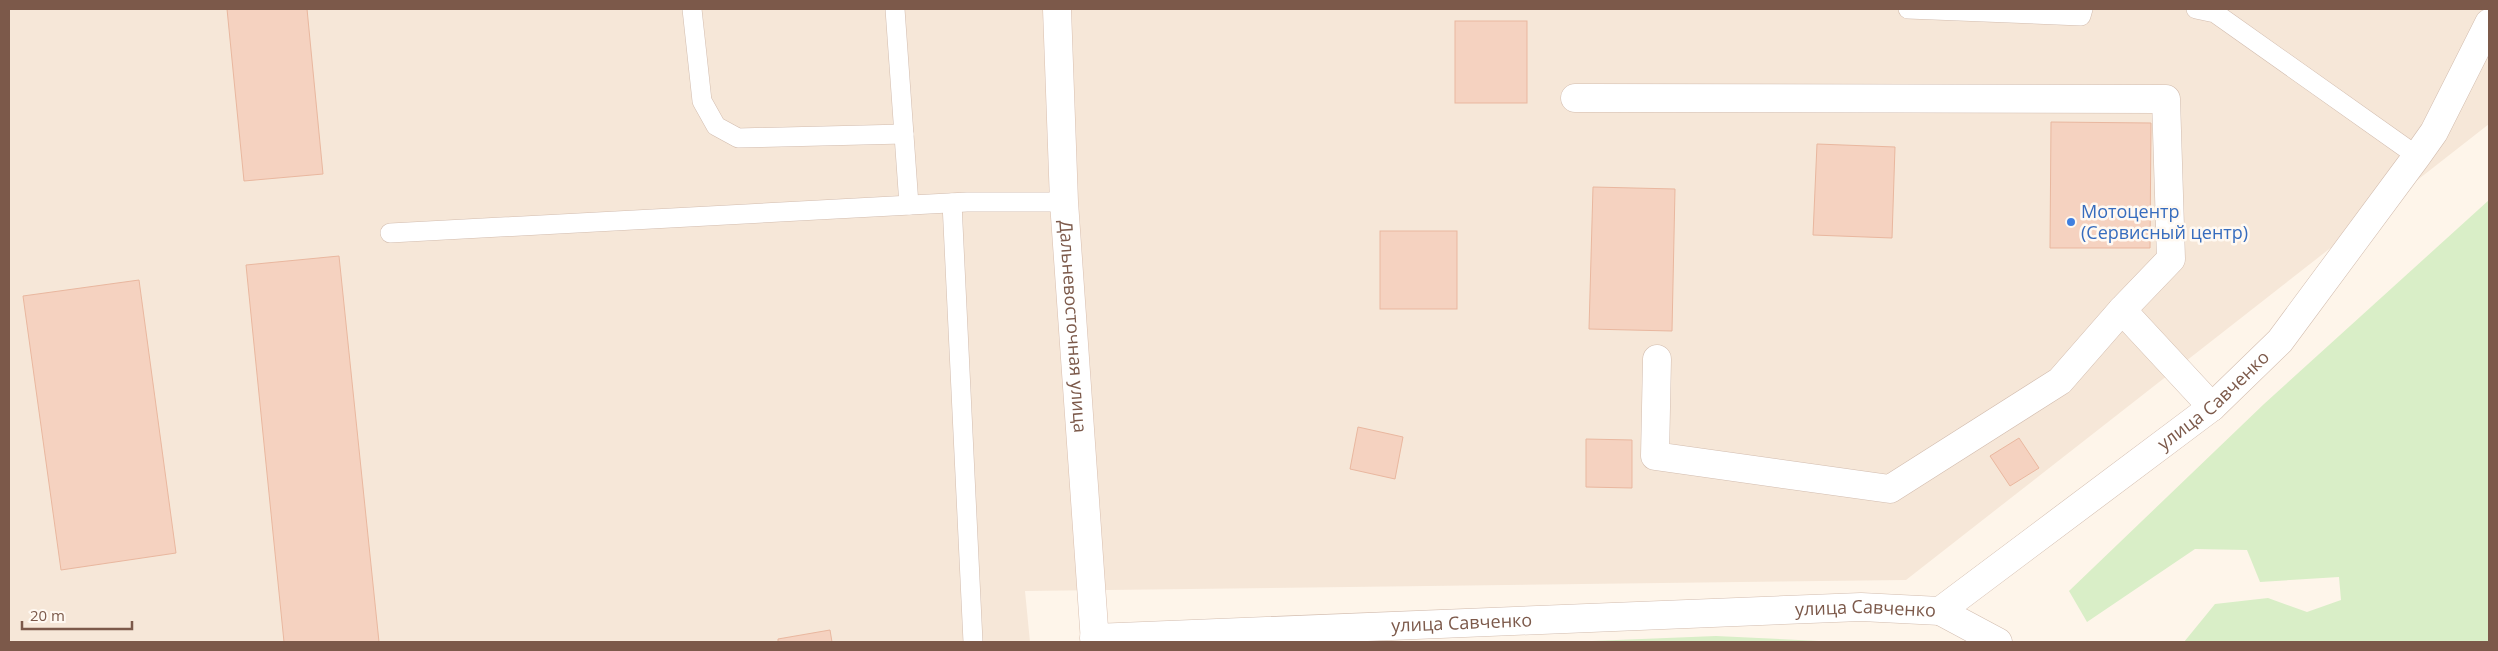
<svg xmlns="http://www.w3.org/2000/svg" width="2498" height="651" viewBox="0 0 2498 651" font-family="'Open Sans',sans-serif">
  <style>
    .residential { fill: #f6e7d8 }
    .green { fill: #d9eec7 }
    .building { fill: #f5d2c0; stroke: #e9b79f }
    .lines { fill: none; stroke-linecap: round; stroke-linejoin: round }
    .service-casing { stroke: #d2bcae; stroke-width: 20 }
    .minor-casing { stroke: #d2bcae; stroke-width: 29 }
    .secondary-casing { stroke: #d8beae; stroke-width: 29 }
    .service { stroke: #fff; stroke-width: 19 }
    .minor { stroke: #fff; stroke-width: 28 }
    .secondary { stroke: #fff; stroke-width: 28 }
    .shop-dot { fill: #3f7fe0; stroke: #fff9f2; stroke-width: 2 }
    .labels { text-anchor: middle; stroke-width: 5; stroke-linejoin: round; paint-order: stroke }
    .shop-label { font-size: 18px; fill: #366cbe; stroke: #fff9f2; text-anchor: start }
    .street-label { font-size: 18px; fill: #7c594a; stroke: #fff9f2 }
  </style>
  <rect width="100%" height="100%" fill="#fef5ea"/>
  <polygon class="residential" points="9,9 2489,9 2489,124 1906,580 1025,591 1030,642 9,642"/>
  <g class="green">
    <polygon points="2489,200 2489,642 2184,642 2215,604 2268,598 2307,612 2341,600 2339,577 2260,582 2247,550 2195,549 2087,622 2069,591 2264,404"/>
    <polygon points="1716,636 1839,642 1567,642"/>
  </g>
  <g class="building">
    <polygon points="227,9 307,9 323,174 244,181"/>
    <rect x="1455" y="21" width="72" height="82"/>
    <polygon points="2051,122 2151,123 2150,248 2050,248"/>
    <polygon points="1817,144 1895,147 1892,238 1813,235"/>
    <polygon points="1593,187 1675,189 1672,331 1589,329"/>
    <rect x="1380" y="231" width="77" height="78"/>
    <polygon points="339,256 379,642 284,642 246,265"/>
    <polygon points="139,280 176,553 61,570 23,296"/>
    <polygon points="1358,427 1403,437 1395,479 1350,469"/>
    <polygon points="2019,438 2039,468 2010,486 1990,456"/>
    <polygon points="1586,439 1632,440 1632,488 1586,487"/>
    <polygon points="830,630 832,642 778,642 778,639"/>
  </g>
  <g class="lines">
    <defs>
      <g id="service">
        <polyline points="692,9 702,101 716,126 738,138 904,134"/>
        <polyline points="895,9 909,205"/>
        <polyline points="1908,9 2081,16 2083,9"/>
        <polyline points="2196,9 2215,13 2417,156"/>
        <polyline points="952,203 973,642"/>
        <polyline points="390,233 967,202 1064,202"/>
      </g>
      <g id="minor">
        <polyline points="1575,98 2166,99 2171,259 2122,310"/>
        <polyline points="1657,359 1655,456 1890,489 2060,381 2122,310 2212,407"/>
        <polyline points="1940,611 1998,642"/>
        <path id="s1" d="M1094 638 1861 607 1940 611 2212 407 2280 341 2417 156 2434 132 2489 23"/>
      </g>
      <g id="secondary">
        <path id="s2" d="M1057 9 1064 202 1095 642"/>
      </g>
    </defs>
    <use href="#service" class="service-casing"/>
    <use href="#minor" class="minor-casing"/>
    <use href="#secondary" class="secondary-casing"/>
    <use href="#service" class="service"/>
    <use href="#minor" class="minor"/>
    <use href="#secondary" class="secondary"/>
  </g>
  <circle class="shop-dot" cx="2071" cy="222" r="5"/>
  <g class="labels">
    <g class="shop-label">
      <text x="2081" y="218">Мотоцентр<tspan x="2081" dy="21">(Сервисный центр)</tspan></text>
    </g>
    <g class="street-label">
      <text dy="6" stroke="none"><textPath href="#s2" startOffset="318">Дальневосточная улица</textPath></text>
      <text dy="6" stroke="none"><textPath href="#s1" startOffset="1192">улица Савченко</textPath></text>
      <text dy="6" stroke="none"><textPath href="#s1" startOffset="772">улица Савченко</textPath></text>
      <text dy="6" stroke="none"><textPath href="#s1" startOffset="368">улица Савченко</textPath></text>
    </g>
  </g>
  <rect width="2498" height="651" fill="none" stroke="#7c594a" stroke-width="20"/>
  <path d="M22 621v8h110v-8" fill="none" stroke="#7c594a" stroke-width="2.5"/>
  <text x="30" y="621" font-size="15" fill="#7c594a" stroke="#fff9f2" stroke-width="4" paint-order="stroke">20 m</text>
</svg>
